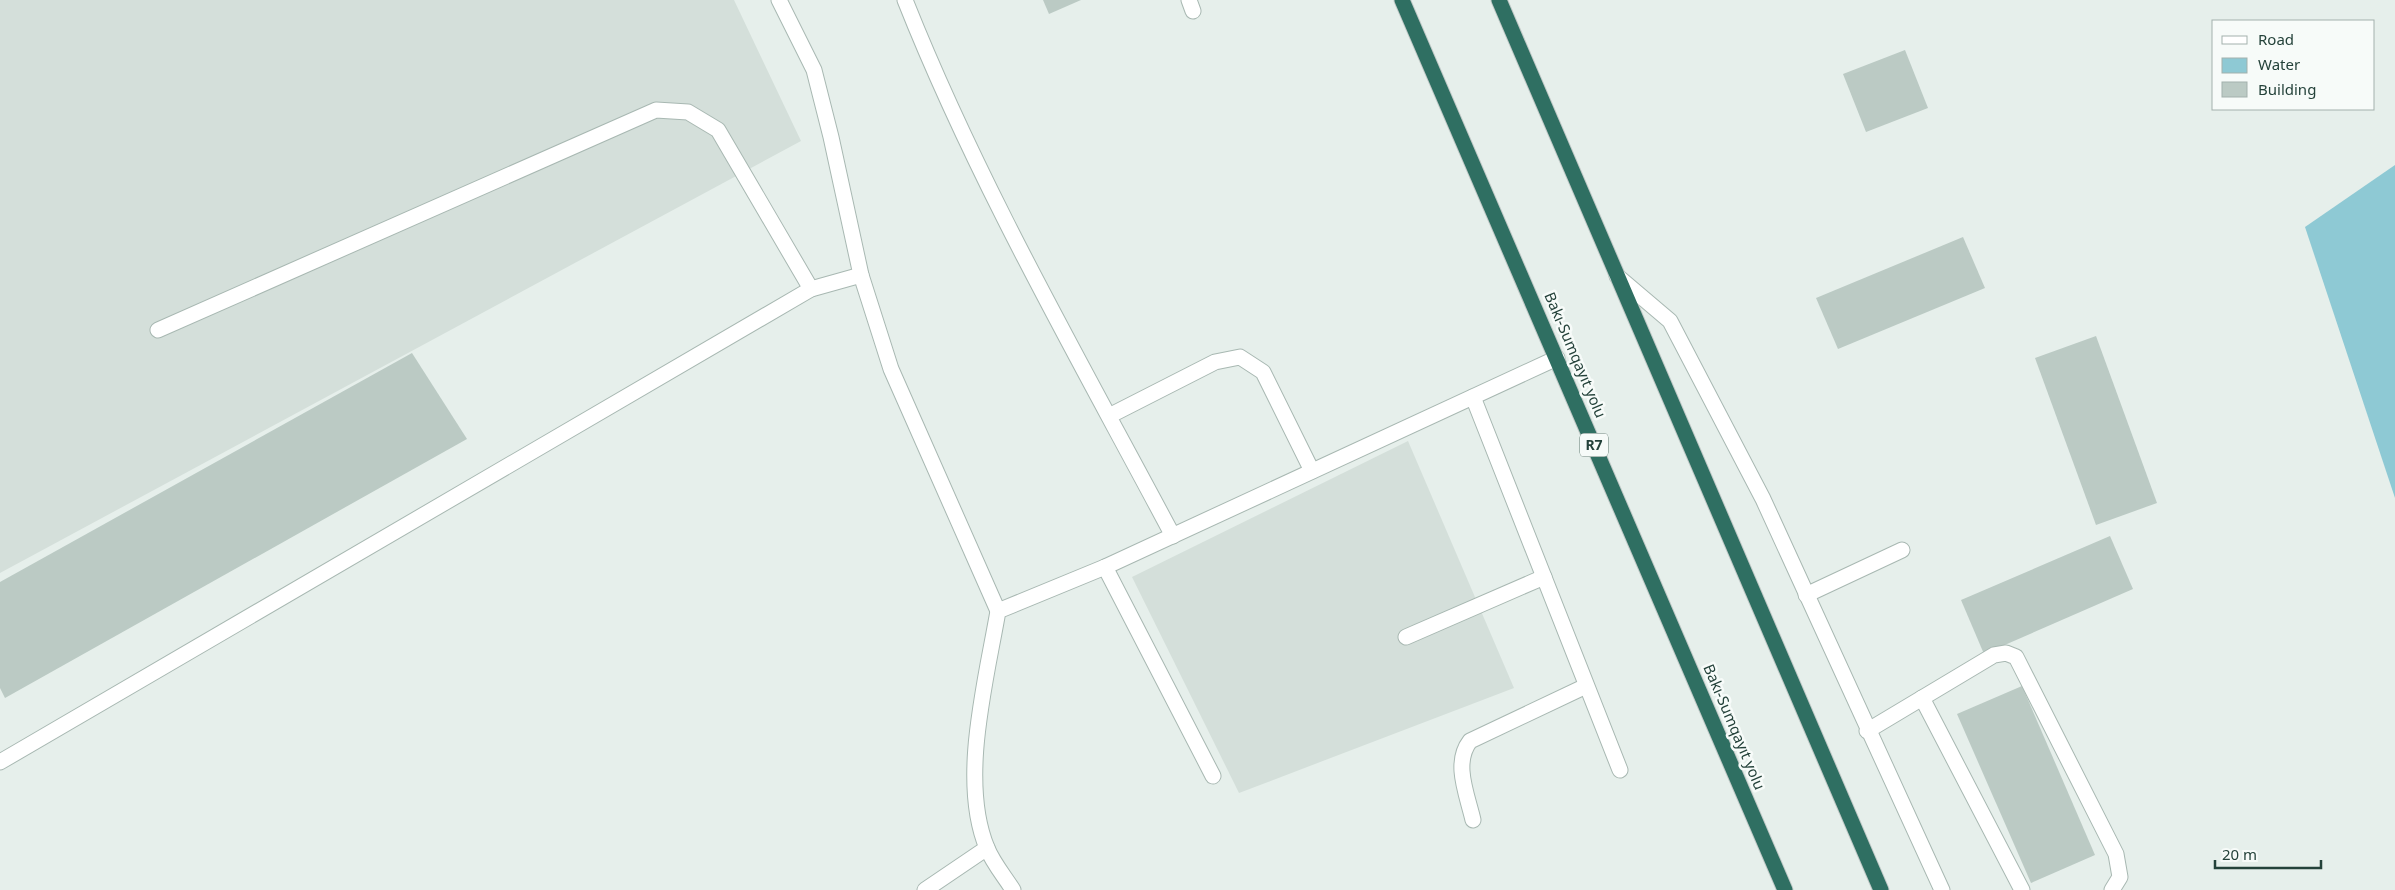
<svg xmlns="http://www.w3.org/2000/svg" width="2395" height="890" viewBox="0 0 2395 890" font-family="'Noto Sans',sans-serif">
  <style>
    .built { fill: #d4dfda }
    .water { fill: #8ec9d4 }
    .building { fill: #bbcac4 }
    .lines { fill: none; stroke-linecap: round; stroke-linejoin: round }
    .minor-casing { stroke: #a8b8b2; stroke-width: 17 }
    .highway-casing { stroke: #c2cac8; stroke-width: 17 }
    .minor { stroke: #fff; stroke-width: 15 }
    .highway { stroke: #2f6f62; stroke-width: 15 }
    .labels { text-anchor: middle; stroke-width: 5; stroke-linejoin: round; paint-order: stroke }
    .shield { fill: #f7fbf9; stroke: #637a73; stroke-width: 1 }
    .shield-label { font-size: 14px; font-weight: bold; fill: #24423a }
    .street-label { font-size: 15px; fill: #24423a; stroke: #f7fbf9 }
  </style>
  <rect width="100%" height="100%" fill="#e6efeb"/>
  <g class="built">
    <polygon points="0,0 734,0 801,141 0,573"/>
    <polygon points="1408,441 1514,688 1239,793 1132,577"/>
  </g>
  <polygon class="water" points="2395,165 2395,498 2305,227"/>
  <g class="building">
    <polygon points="1043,0 1081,0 1049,14"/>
    <polygon points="1905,50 1928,108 1866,132 1843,74"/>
    <polygon points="1963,237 1985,288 1838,349 1816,298"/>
    <polygon points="2096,336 2157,503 2096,525 2035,358"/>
    <polygon points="412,353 467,439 5,698 0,688 0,582"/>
    <polygon points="2110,536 2133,589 1984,654 1961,600"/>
    <polygon points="2022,686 2095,855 2031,883 1957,714"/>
  </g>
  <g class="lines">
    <defs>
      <g id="minor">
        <polyline points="779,0 814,70 831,137 861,275 891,369 998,611"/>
        <path d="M905 0C978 184 1080 361 1173 536"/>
        <polyline points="1189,0 1193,11"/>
        <polyline points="1617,276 1670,321 1763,499 1942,890"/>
        <polyline points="158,330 656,110 688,112 718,130 811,289"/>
        <polyline points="1473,397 1620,770"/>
        <polyline points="1109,416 1215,362 1240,357 1263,372 1312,471"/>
        <polyline points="1105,567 1213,776"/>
        <polyline points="1806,595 1902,550"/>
        <polyline points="1406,637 1544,577"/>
        <polyline points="1922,698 2022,890"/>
        <polyline points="1867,731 1994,655 2006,653 2016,657 2116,854 2120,877 2112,890"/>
        <polyline points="0,762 811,289 861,275"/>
        <path d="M1473 820C1467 794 1453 763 1470 741L1586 686"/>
        <polyline points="925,890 987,848"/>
        <path d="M1013 890C1005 877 993 863 987 848 959 781 986 681 998 611L1105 567 1557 358"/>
      </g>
      <g id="highway">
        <polyline points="1402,0 1785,890"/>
        <polyline points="1499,0 1881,890"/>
      </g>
    </defs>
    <use href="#minor" class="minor-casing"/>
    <use href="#highway" class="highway-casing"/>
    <use href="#minor" class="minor"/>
    <use href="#highway" class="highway"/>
  </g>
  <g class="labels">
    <rect class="shield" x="1580" y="433.5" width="28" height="23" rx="4"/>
    <g class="shield-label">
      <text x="1594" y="450">R7</text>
    </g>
    <g class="street-label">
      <text transform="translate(1575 355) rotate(67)" y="5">Bakı-Sumqayıt yolu</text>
      <text transform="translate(1734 727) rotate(67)" y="5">Bakı-Sumqayıt yolu</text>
    </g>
  </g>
  <rect x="2212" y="20" width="162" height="90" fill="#f7fbf9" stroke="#a3b1ad"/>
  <rect x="2222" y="36" width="25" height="8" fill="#ffffff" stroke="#a3b1ad"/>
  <text x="2258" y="45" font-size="15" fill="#24423a">Road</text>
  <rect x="2222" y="58" width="25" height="15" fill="#8ec9d4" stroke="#a3b1ad"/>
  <text x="2258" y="70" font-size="15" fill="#24423a">Water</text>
  <rect x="2222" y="82" width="25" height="15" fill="#bbcac4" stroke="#a3b1ad"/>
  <text x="2258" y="95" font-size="15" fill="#24423a">Building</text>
  <path d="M2215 860v8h106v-8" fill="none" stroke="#24423a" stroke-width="2.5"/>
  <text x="2222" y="860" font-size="15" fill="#24423a" stroke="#f7fbf9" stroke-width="4" paint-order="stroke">20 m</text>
</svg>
